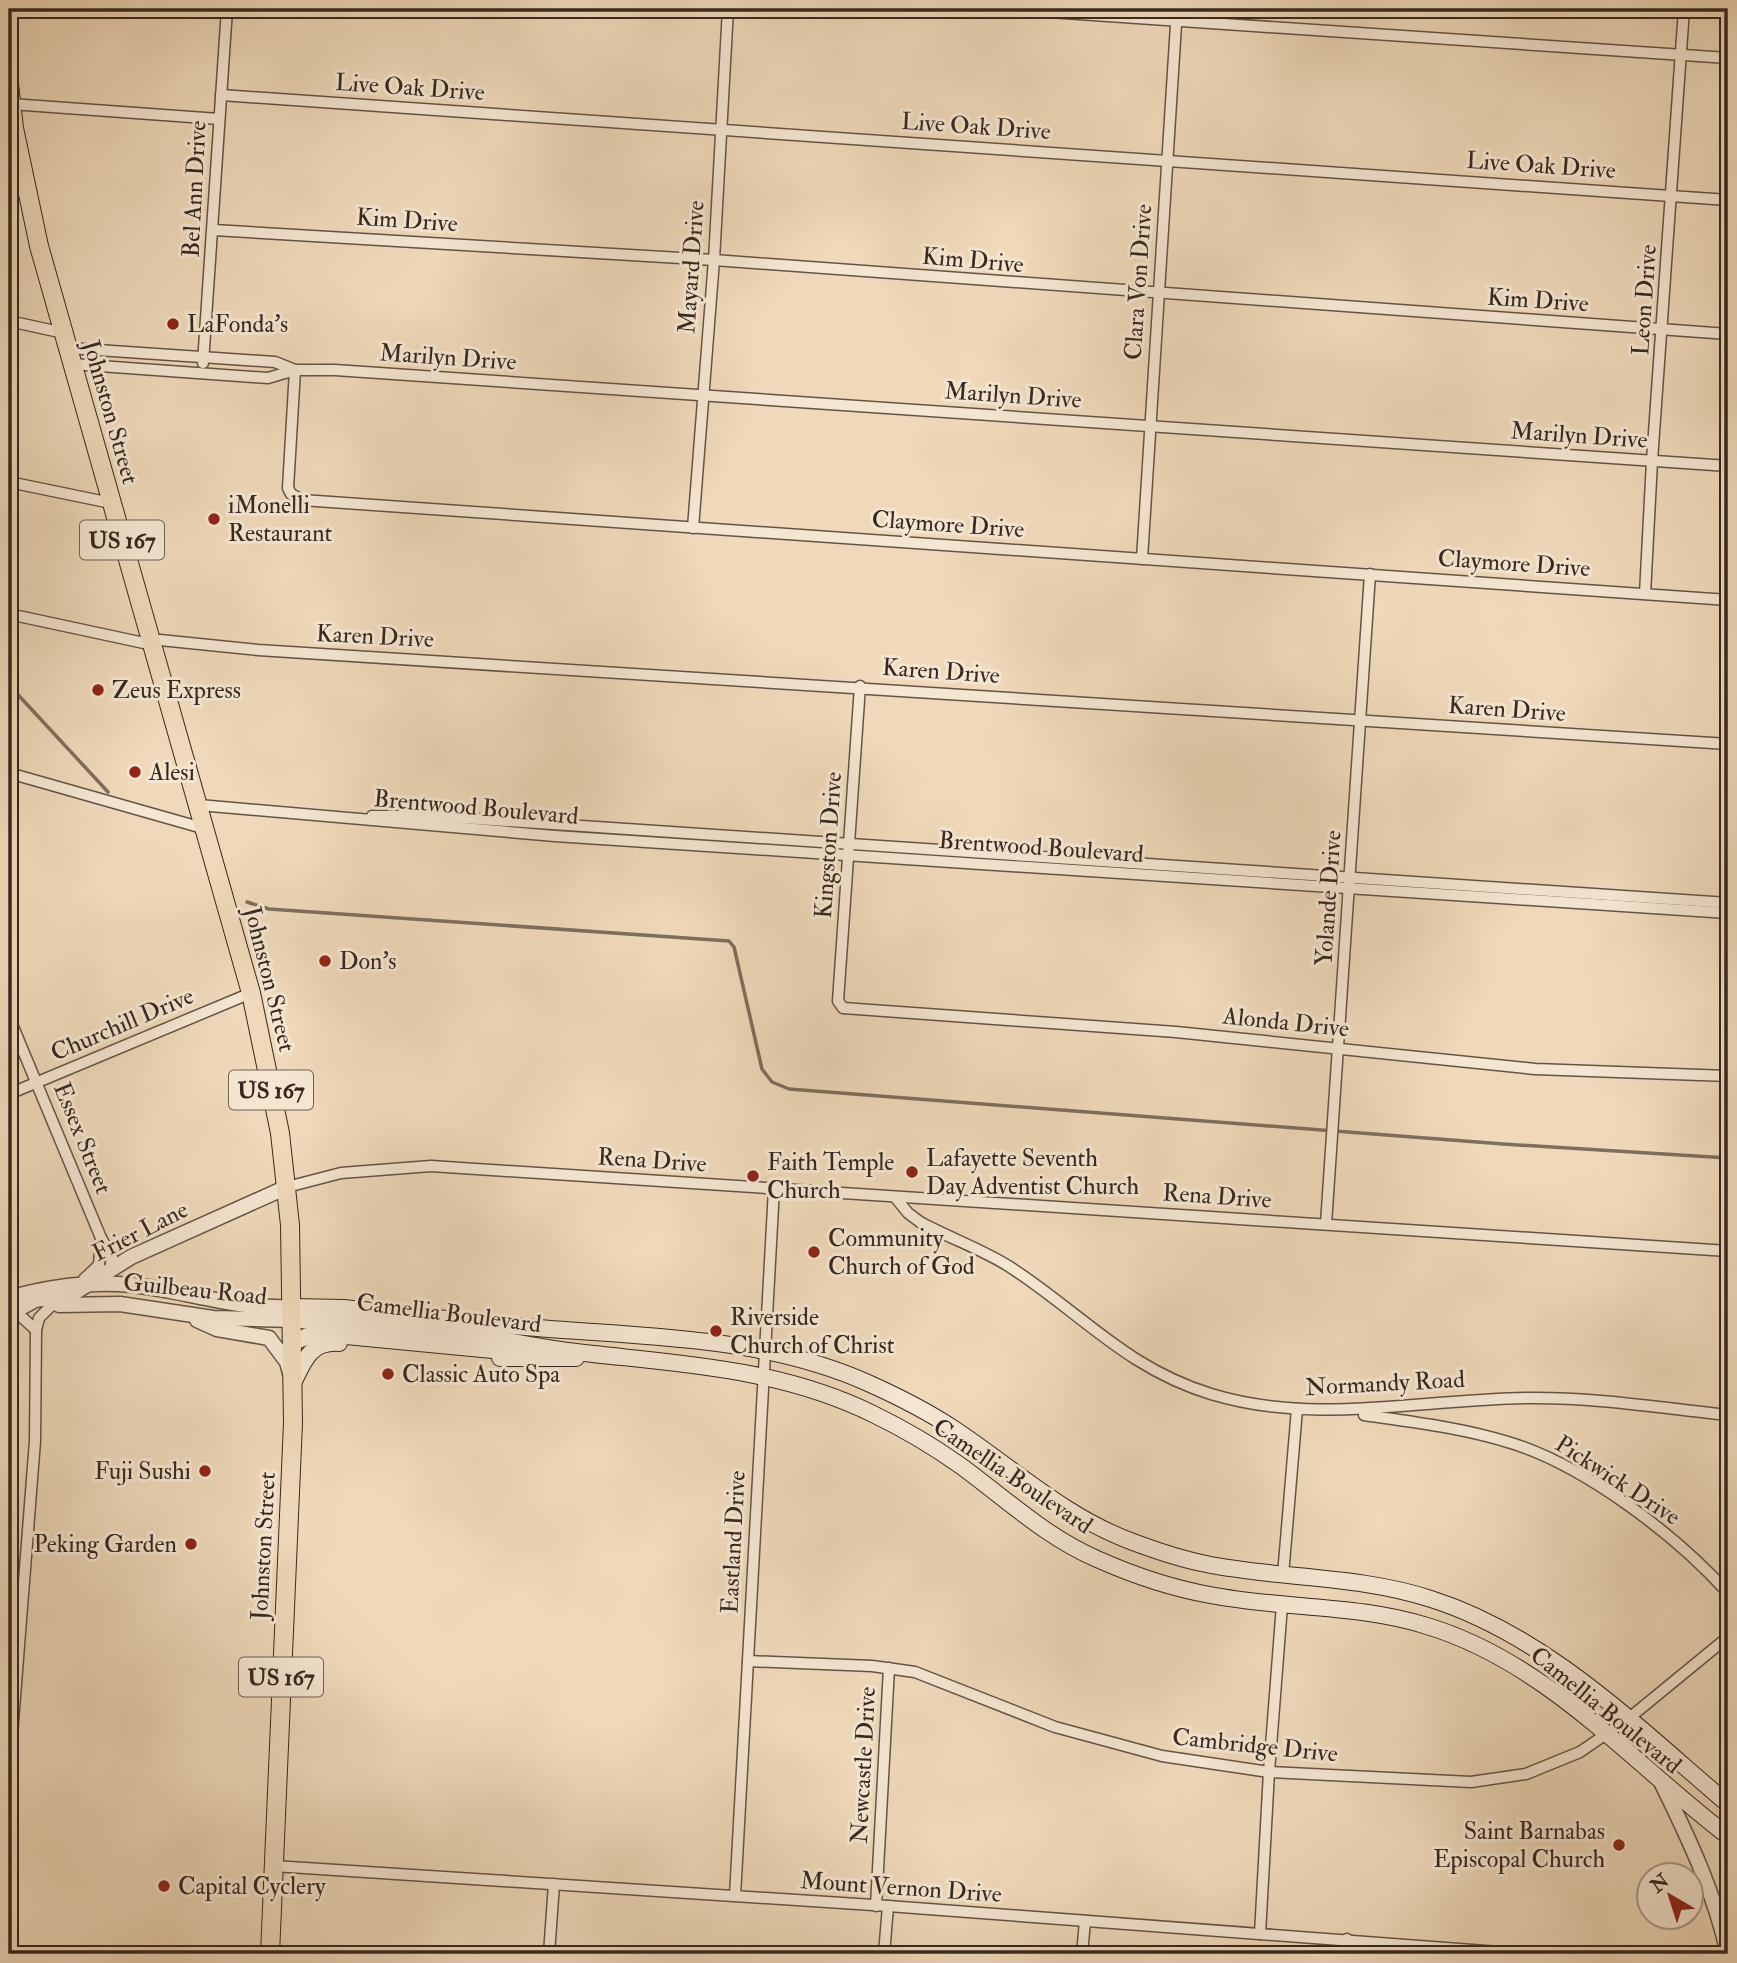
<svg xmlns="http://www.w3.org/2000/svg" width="1737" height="1963" viewBox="0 0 1737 1963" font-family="'IM FELL Double Pica',serif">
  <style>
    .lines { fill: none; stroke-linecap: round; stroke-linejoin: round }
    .stream { stroke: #7f6e5d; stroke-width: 3.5 }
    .minor-casing { stroke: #645446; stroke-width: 13 }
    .tertiary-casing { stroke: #645446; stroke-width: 17 }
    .secondary-casing { stroke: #362820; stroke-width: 18 }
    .primary-casing { stroke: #362820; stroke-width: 20 }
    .minor { stroke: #f5e6d2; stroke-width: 10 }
    .tertiary { stroke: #f5e6d2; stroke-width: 14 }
    .secondary { stroke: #f5e6d2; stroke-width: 16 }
    .primary { stroke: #efd9ba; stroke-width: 18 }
    .poi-dot { fill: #8f2418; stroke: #f5e6d2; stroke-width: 2.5 }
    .labels { text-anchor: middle; stroke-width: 6; stroke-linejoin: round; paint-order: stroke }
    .shield { fill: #f5e6d2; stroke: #6f6155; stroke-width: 2 }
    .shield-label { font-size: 23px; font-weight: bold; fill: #362820 }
    .street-label { font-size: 24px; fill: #362820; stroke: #f5e6d2 }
    .poi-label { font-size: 24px; fill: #362820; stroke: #f5e6d2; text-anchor: start }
  </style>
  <rect width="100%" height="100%" fill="#efd9ba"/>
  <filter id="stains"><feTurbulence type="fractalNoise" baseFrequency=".00286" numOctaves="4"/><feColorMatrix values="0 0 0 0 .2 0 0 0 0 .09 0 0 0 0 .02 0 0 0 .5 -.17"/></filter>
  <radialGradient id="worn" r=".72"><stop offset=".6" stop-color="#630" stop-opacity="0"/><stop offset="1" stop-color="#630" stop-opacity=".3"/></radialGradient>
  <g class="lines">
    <g class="stream">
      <polyline points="9,685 108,792"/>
      <polyline points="247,902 269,909 729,941 734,947 762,1069 772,1082 789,1089 1503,1144 1728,1158"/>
    </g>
    <defs>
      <g id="minor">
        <polyline points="1004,9 1728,58"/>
        <polyline points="221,95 1728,200"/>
        <polyline points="11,104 219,119"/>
        <polyline points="214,230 714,260 1728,334"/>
        <polyline points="9,321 64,333"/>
        <polyline points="68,348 275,362 295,370 288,488 291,494 302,500 1728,600"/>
        <polyline points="203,363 227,9"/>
        <polyline points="72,364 268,378 295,370 335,370 1728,466"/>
        <polyline points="9,482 111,503"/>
        <polyline points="693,528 714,260 728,9"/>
        <polyline points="1142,559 1177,9"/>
        <polyline points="1645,594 1652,461 1684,9"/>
        <polyline points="9,614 144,643 160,640 258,650 1728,744"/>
        <polyline points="860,686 838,1001 843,1008 1176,1032 1535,1069 1728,1076"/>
        <polyline points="9,773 206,829"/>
        <polyline points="199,805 555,836 1728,913"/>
        <polyline points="372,816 433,816 1728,903"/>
        <polyline points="9,1017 101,1238 112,1257 110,1270"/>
        <polyline points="9,1094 251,993"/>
        <polyline points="287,1187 341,1173 431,1166 1728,1251"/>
        <path d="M895 1197 908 1213 920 1222C949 1238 982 1249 1010 1267 1081 1313 1126 1368 1211 1394 1316 1426 1421 1399 1527 1398 1594 1397 1662 1408 1728 1415"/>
        <polyline points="1326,1224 1370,574"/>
        <polyline points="84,1279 99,1265 101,1238"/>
        <polyline points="15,1311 36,1330"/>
        <path d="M1364 1415C1413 1422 1463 1428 1511 1443 1585 1466 1676 1535 1728 1593"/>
        <polyline points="1283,1575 1297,1409"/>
        <polyline points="748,1661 872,1666 915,1672 1055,1727 1162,1756 1269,1772 1471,1782 1526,1774 1580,1752 1628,1719 1728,1637"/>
        <polyline points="9,1773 35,1441 36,1330 39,1318 51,1306"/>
        <polyline points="274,1866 888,1906 1526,1954"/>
        <polyline points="735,1896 774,1189"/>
        <polyline points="876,1906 889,1668"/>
        <polyline points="1260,1934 1269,1772 1282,1605"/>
        <polyline points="549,1954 554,1884"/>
        <polyline points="884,1954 888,1906"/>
        <polyline points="1082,1954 1085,1921"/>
        <polyline points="1346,1954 1347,1939"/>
      </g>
      <g id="tertiary">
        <path d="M9 1298C50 1286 90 1281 132 1285 187 1291 237 1310 293 1307"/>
        <polyline points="59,1305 120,1304 213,1318 294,1320"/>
        <polyline points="15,1311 35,1300 71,1295 131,1257 287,1187"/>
        <polyline points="197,1320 217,1329 269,1338 287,1362 290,1373"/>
        <path d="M1662 1784C1689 1839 1715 1894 1728 1954"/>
      </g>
      <g id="secondary">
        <path d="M293 1307 344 1308C404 1314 465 1322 525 1327 639 1337 761 1335 868 1383 897 1396 927 1411 954 1429 1014 1469 1065 1517 1133 1542 1157 1551 1181 1559 1206 1564 1280 1579 1358 1575 1431 1599 1547 1636 1637 1727 1728 1804"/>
        <path d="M294 1320C343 1322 394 1324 443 1331 484 1336 525 1345 567 1351 674 1364 775 1366 873 1414 904 1429 933 1446 961 1466 1006 1499 1046 1537 1097 1559 1133 1575 1171 1588 1210 1595 1282 1609 1357 1604 1427 1626 1547 1662 1632 1763 1728 1836"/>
        <polyline points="293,1342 313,1334 325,1334 514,1352"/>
        <polyline points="500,1358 576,1358"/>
        <path d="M293 1383C304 1361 310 1341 339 1343"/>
      </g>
      <polyline id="primary" points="9,84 14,128 39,246 251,993 280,1133 290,1225 293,1423 270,1954"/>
    </defs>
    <use href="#minor" class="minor-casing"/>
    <use href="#tertiary" class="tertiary-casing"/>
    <use href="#secondary" class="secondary-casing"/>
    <use href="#primary" class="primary-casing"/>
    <use href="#minor" class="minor"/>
    <use href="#tertiary" class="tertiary"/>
    <use href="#secondary" class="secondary"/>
    <use href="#primary" class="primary"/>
  </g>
  <g class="poi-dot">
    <circle cx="173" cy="324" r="7"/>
    <circle cx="214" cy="519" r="7"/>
    <circle cx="98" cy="690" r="7"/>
    <circle cx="135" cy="772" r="7"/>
    <circle cx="325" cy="961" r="7"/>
    <circle cx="912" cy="1172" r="7"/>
    <circle cx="753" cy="1176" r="7"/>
    <circle cx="814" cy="1252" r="7"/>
    <circle cx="716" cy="1331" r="7"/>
    <circle cx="388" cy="1374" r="7"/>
    <circle cx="205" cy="1471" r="7"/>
    <circle cx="191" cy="1544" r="7"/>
    <circle cx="1619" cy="1845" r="7"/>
    <circle cx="164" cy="1886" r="7"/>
  </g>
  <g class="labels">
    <g class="shield">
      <rect x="80" y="520.5" width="84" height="39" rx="5"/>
      <rect x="229" y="1070.5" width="84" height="39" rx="5"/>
      <rect x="239" y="1657.5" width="84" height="39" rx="5"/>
    </g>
    <g class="shield-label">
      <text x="122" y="548">US 167</text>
      <text x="271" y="1098">US 167</text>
      <text x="281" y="1685">US 167</text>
    </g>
    <g class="street-label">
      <text transform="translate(410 87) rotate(4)" y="8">Live Oak Drive</text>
      <text transform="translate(976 126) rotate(4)" y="8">Live Oak Drive</text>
      <text transform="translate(1541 165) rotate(4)" y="8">Live Oak Drive</text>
      <text transform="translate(194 189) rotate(-87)" y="8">Bel Ann Drive</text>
      <text transform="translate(407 220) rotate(4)" y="8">Kim Drive</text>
      <text transform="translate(973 260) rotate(5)" y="8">Kim Drive</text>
      <text transform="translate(691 267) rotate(-86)" y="8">Mayard Drive</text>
      <text transform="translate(1138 282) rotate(-86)" y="8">Clara Von Drive</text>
      <text transform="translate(1538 300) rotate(4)" y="8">Kim Drive</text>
      <text transform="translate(1644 300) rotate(-86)" y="8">Leon Drive</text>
      <text transform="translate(448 357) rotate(4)" y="8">Marilyn Drive</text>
      <text transform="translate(1013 395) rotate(4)" y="8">Marilyn Drive</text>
      <text transform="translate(111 412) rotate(74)" y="8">Johnston Street</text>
      <text transform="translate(1579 435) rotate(4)" y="8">Marilyn Drive</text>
      <text transform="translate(948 524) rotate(4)" y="8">Claymore Drive</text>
      <text transform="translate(1514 563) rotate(4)" y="8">Claymore Drive</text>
      <text transform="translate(375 636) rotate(3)" y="8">Karen Drive</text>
      <text transform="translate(941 671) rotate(4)" y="8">Karen Drive</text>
      <text transform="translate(1507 709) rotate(4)" y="8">Karen Drive</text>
      <text transform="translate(476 807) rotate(5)" y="8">Brentwood Boulevard</text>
      <text transform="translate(828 845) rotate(-86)" y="8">Kingston Drive</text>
      <text transform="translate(1041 847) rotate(4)" y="8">Brentwood Boulevard</text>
      <text transform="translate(1328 898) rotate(-86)" y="8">Yolande Drive</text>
      <text transform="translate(270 979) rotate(76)" y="8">Johnston Street</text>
      <text transform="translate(1286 1022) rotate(6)" y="8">Alonda Drive</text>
      <text transform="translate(122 1024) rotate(-23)" y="8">Churchill Drive</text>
      <text transform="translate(83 1138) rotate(68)" y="8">Essex Street</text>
      <text transform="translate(652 1160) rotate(4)" y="8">Rena Drive</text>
      <text transform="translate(1217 1196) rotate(4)" y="8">Rena Drive</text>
      <text transform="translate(140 1231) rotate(-27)" y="8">Frier Lane</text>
      <text transform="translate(195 1289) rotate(6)" y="8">Guilbeau Road</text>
      <text transform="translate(449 1313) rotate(7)" y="8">Camellia Boulevard</text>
      <text transform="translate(1385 1383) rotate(-3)" y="8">Normandy Road</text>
      <text transform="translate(1013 1476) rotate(34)" y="8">Camellia Boulevard</text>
      <text transform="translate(1618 1480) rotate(33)" y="8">Pickwick Drive</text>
      <text transform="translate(733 1542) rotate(-87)" y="8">Eastland Drive</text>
      <text transform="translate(263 1546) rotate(-87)" y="8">Johnston Street</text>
      <text transform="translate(1606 1710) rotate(39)" y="8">Camellia Boulevard</text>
      <text transform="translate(1255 1745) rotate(6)" y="8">Cambridge Drive</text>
      <text transform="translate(863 1765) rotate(-87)" y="8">Newcastle Drive</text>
      <text transform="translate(901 1887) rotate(4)" y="8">Mount Vernon Drive</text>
    </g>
    <g class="poi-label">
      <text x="187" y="332">LaFonda's</text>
      <text x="228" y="513">iMonelli<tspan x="228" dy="28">Restaurant</tspan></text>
      <text x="112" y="698">Zeus Express</text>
      <text x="149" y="780">Alesi</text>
      <text x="339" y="969">Don's</text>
      <text x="926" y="1166">Lafayette Seventh<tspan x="926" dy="28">Day Adventist Church</tspan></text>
      <text x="767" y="1170">Faith Temple<tspan x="767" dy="28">Church</tspan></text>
      <text x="828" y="1246">Community<tspan x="828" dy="28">Church of God</tspan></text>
      <text x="730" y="1325">Riverside<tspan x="730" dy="28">Church of Christ</tspan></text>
      <text x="402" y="1382">Classic Auto Spa</text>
      <text x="191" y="1479" text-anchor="end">Fuji Sushi</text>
      <text x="177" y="1552" text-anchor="end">Peking Garden</text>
      <text x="1605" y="1839" text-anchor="end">Saint Barnabas<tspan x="1605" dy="28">Episcopal Church</tspan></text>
      <text x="178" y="1894">Capital Cyclery</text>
    </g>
  </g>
  <rect width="1737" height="1963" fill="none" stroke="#efd9ba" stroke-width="35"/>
  <rect x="10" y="10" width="1716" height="1942" fill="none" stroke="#362820" stroke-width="3.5"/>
  <rect x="18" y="18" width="1702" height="1928" fill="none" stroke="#362820" stroke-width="2"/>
  <g transform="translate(1670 1896) rotate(321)"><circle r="33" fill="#f5e6d2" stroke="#a99a8b" stroke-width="2"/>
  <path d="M0-5L12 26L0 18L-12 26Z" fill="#8f2418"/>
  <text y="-10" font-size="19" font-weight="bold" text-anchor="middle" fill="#362820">N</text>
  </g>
  <rect width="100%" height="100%" filter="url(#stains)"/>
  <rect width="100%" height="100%" fill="url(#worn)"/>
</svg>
